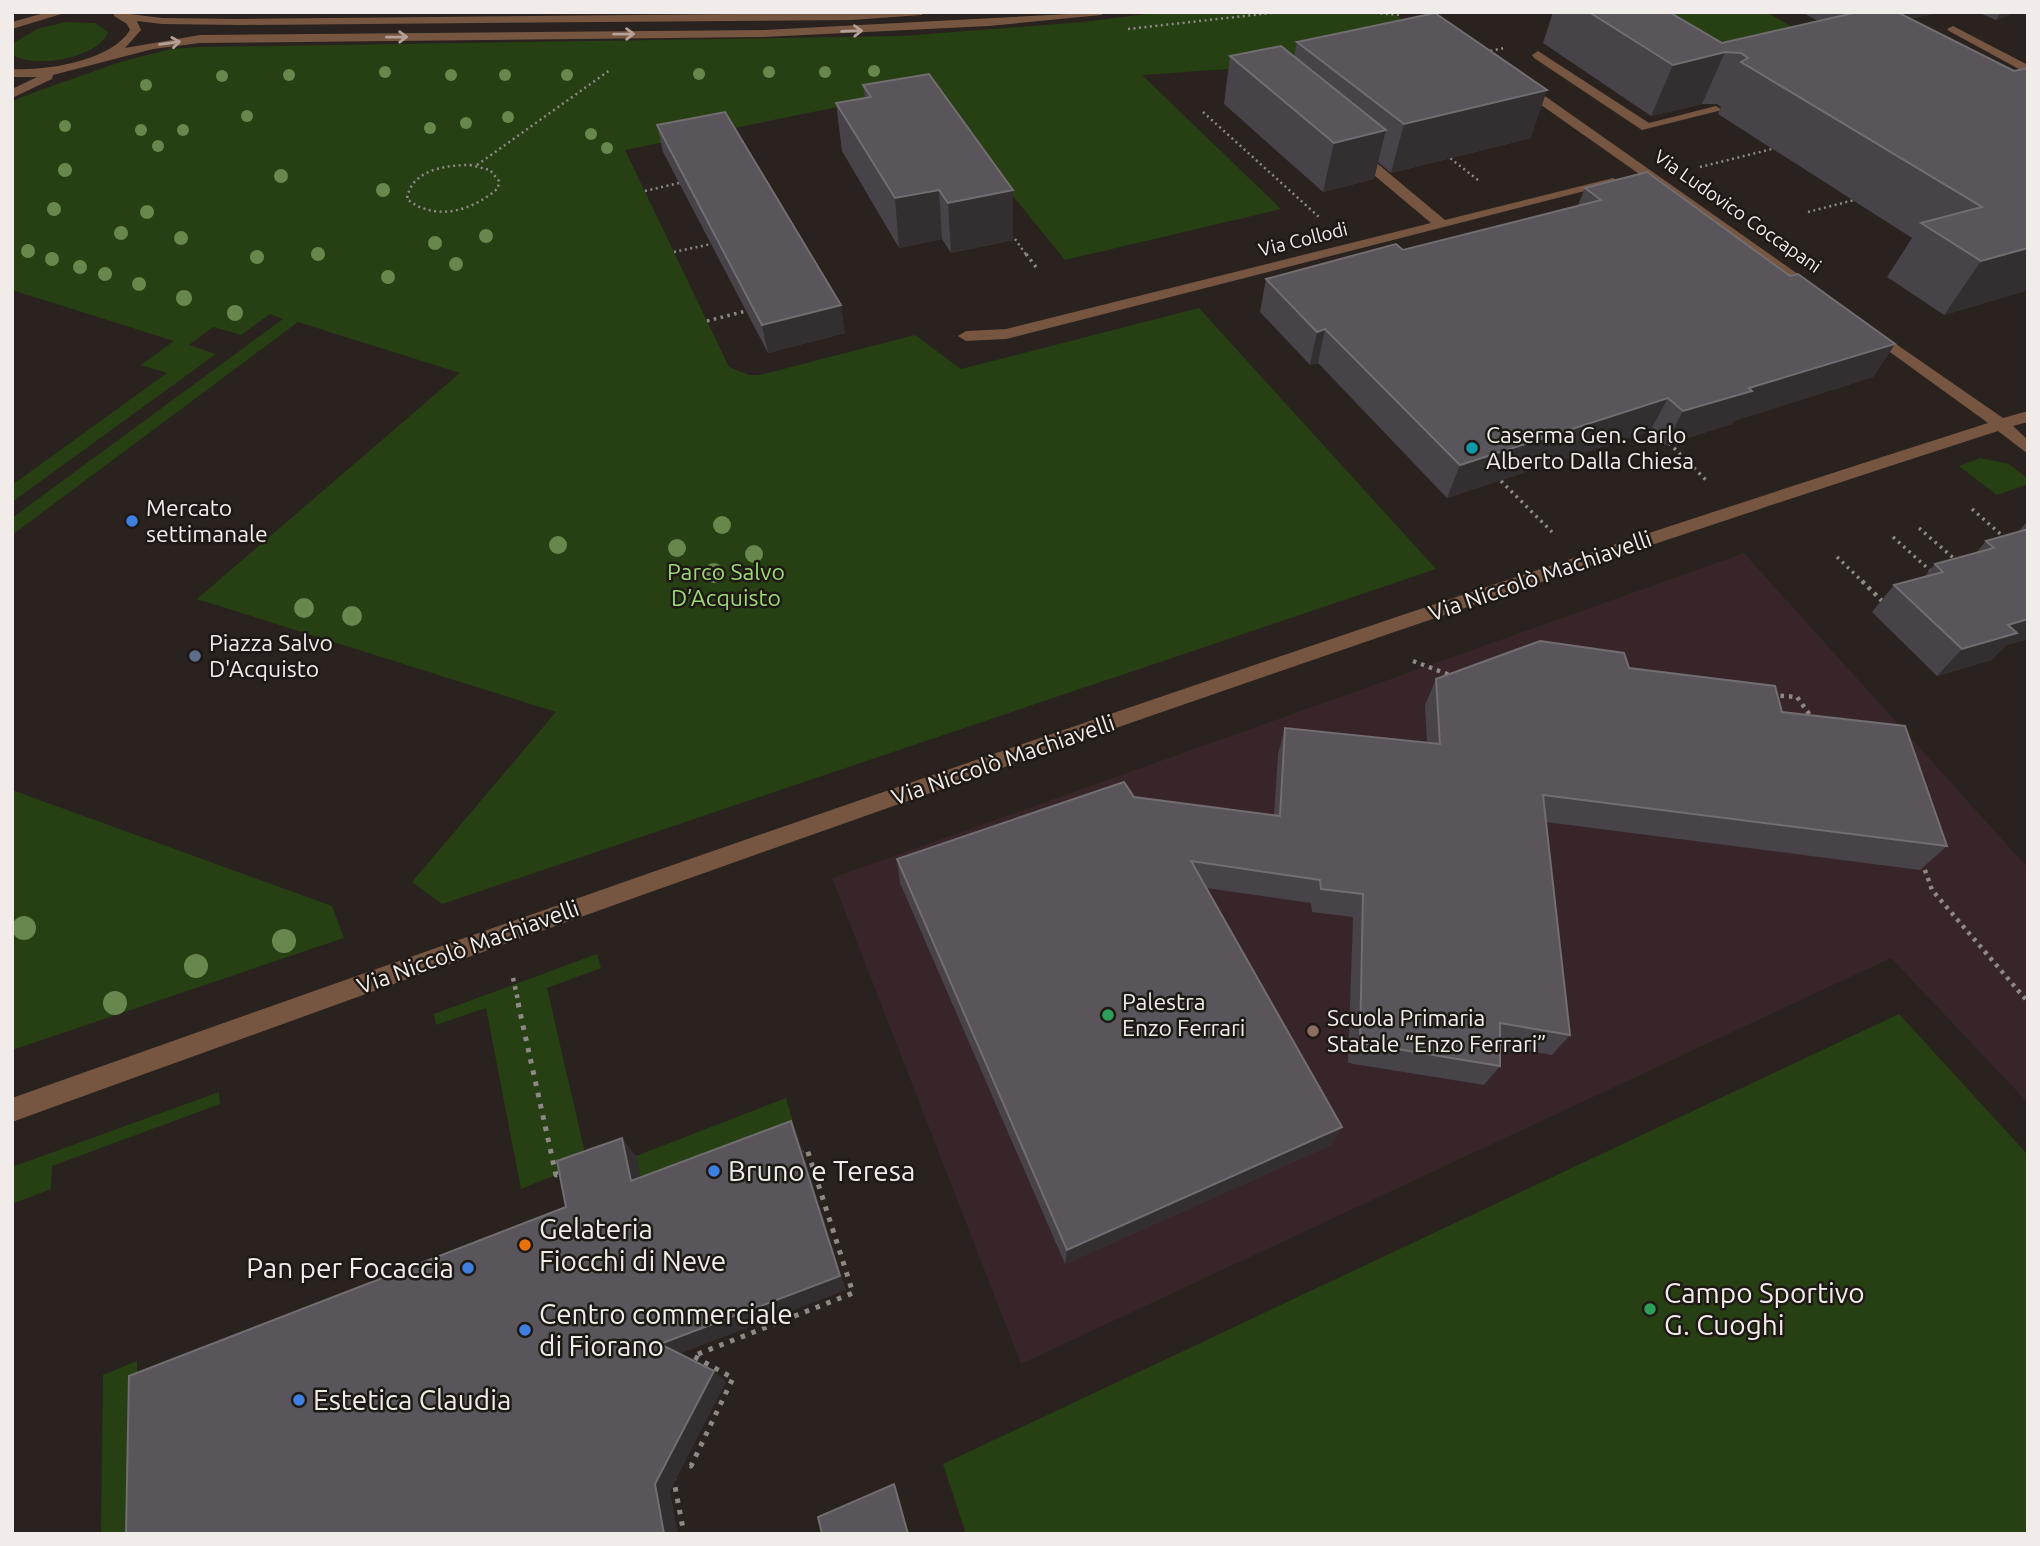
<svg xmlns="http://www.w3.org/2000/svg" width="2040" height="1546" viewBox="0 0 2040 1546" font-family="Ubuntu,sans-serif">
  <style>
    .education { fill: #382529 }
    .green { fill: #264013 }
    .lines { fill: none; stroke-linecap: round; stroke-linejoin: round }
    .path-far3 { stroke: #8f8986; stroke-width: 2.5; stroke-dasharray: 2 3.5; stroke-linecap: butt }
    .path-far2 { stroke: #8f8986; stroke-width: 3.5; stroke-dasharray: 2.5 4.5; stroke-linecap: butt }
    .path-far1 { stroke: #8f8986; stroke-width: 4.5; stroke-dasharray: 3.5 5; stroke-linecap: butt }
    .path { stroke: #8f8986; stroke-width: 5; stroke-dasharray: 4.5 7; stroke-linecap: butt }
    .minor { fill: #765541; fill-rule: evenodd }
    .tree { fill: #68874c }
    .wall { fill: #474348 }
    .shaded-wall { fill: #332e30 }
    .building { fill: #59555a; stroke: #716d70; stroke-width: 2 }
    .oneway { stroke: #b4a096 }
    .culture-dot { fill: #0f9aa8; stroke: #1f1915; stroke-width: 2.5 }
    .shop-dot { fill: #3f7fe0; stroke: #1f1915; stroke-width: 2.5 }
    .service-dot { fill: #5c6f8a; stroke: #1f1915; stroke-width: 2.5 }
    .leisure-dot { fill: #2e9e5b; stroke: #1f1915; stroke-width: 2.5 }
    .education-dot { fill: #8d6e63; stroke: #1f1915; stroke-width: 2.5 }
    .food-dot { fill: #e8710a; stroke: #1f1915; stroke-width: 2.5 }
    .labels { text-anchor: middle; stroke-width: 5; stroke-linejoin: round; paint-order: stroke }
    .far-street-label { font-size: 19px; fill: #f1ecea; stroke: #1f1915 }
    .poi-label { font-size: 23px; fill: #f1ecea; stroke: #1f1915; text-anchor: start }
    .park-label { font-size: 23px; fill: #9bd972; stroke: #1f1915 }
    .street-label { font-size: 23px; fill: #f1ecea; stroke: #1f1915 }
    .near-poi-label { font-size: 28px; fill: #f1ecea; stroke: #1f1915; text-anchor: start }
  </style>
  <rect width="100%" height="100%" fill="#29221e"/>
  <polygon class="education" points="1744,553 2028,868 2028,1103 1891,958 1021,1364 832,878"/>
  <g class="green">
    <polygon points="1162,12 1391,12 1428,37 1302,64 1142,75 1281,209 1065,260 931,95 917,91 625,150 729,367 749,375 760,375 915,335 961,369 1199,308 1436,569 442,904 412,882 556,712 197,599 460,373 298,322 12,535 12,518 283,319 270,314 241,335 213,327 189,345 216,354 12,502 12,485 167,373 141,365 174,341 12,290 12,102 24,96 120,62 171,49 199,47 903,36 1083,22"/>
    <polygon points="1654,12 1766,12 1836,51 1704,84"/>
    <path d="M66 22 95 23 108 32C99 58 33 70 12 54V44L37 29Z"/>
    <polygon points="1980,458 2009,464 2028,479 2028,484 1997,495 1959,466"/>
    <polygon points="12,790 332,906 344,938 12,1050"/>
    <polygon points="597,954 601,968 547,988 587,1162 521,1189 486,1008 436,1025 434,1014"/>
    <polygon points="1899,1014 2028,1155 2028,1534 966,1534 943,1464"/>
    <polygon points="219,1092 220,1104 52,1166 51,1189 12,1204 12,1167"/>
    <polygon points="786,1098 798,1139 645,1199 636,1156"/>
    <polygon points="137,1361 138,1534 101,1534 103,1375"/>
  </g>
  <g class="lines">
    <g class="path-far3">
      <polyline points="1364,12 1402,15"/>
      <polyline points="1128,29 1280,12"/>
      <polyline points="1485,52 1504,48"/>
      <polyline points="1203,112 1319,217"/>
      <polyline points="1446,155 1478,180"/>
      <path d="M470 165 490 170 499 181 498 188C473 211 435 222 407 199 411 170 445 165 470 165Z"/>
      <polyline points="477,165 610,70"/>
      <polyline points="1700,167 1776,148"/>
      <polyline points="645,191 679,183"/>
      <polyline points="1808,212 1858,199"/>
      <polyline points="1015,239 1027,256"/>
      <polyline points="674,252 711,244"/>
    </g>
    <g class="path-far2">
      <polyline points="1026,254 1036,267"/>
      <polyline points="707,321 746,311"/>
      <polyline points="1669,443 1708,482"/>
      <polyline points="1501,481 1552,532"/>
      <polyline points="1972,509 2006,539"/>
      <polyline points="1919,528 1958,562"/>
      <polyline points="1893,537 1934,574"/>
      <polyline points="1837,557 1864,583"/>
    </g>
    <g class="path-far1">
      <polyline points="1862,581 1884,603"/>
      <polyline points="1413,661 1450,675"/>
      <polyline points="1772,695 1797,697 1812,718"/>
      <polyline points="1922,862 1932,890 2028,1002"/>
      <polyline points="513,978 519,1005"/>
    </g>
    <g class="path">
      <polyline points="518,1003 556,1175 564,1172"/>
      <polyline points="680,1460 691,1466 733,1378 693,1356 853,1293 807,1149 803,1151"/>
      <polyline points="673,1476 684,1534"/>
    </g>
    <g class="minor">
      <polygon points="48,12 68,12 12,29 12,22"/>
      <path d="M114 12 162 18 239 19 927 12 921 15 852 20 239 25 162 24 137 21 141 30 125 48 200 35 764 30 1107 12 1101 15 989 26 764 37 200 43 153 49 53 75 52 79 12 98V89L37 77H12V69C46 71 111 61 130 30L127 24 114 16Z"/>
      <polygon points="1953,26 2028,65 2028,74 1949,31 1947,29"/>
      <polygon points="1538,51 1649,123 1716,106 1722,110 1642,130 1534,58 1532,55"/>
      <polygon points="1517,82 1525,82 1822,291 1820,294 1810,294 1517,88"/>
      <polygon points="1350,149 1360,149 1445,220 1613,178 1620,182 1006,339 966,341 958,336 966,331 1006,329 1431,223 1350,155"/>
      <path d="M1870 326 2003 418 2028 411V422L2013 426 2028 440V454L1998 431C1331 647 671 883 12 1122V1098C668 865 1325 635 1988 423L1865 334V328Z"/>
    </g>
  </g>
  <g class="tree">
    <circle cx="874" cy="71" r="6"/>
    <circle cx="385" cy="72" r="6"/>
    <circle cx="769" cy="72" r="6"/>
    <circle cx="825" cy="72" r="6"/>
    <circle cx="699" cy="74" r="6"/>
    <circle cx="289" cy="75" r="6"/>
    <circle cx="451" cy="75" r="6"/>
    <circle cx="505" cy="75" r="6"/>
    <circle cx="567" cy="75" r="6"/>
    <circle cx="222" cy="76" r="6"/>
    <circle cx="146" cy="85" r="6"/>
    <circle cx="247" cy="116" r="6"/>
    <circle cx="508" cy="117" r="6"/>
    <circle cx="466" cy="123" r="6"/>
    <circle cx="65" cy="126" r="6"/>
    <circle cx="430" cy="128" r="6"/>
    <circle cx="141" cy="130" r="6"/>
    <circle cx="183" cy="130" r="6"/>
    <circle cx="591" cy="134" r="6"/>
    <circle cx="158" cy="146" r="6"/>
    <circle cx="607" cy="148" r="6"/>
    <circle cx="65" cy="170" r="7"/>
    <circle cx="281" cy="176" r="7"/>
    <circle cx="383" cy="190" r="7"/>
    <circle cx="54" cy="209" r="7"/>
    <circle cx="147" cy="212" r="7"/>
    <circle cx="121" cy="233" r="7"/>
    <circle cx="486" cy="236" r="7"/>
    <circle cx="181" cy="238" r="7"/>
    <circle cx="435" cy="243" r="7"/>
    <circle cx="28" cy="251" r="7"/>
    <circle cx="318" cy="254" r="7"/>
    <circle cx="257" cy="257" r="7"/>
    <circle cx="52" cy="259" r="7"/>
    <circle cx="456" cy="264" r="7"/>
    <circle cx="80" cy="267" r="7"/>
    <circle cx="105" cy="274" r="7"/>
    <circle cx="388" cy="277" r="7"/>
    <circle cx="139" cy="284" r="7"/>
    <circle cx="184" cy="298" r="8"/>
    <circle cx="235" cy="313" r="8"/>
    <circle cx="722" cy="525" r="9"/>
    <circle cx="558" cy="545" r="9"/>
    <circle cx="677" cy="548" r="9"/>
    <circle cx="754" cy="554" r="9"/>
    <circle cx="714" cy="573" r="10"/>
    <circle cx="304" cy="608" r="10"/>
    <circle cx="352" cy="616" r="10"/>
    <circle cx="24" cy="928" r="12"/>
    <circle cx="284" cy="941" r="12"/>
    <circle cx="196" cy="966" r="12"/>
    <circle cx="115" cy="1003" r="12"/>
  </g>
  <g class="wall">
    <polygon points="1553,12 1669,12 1722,43 1818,21 1802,12 1942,12 1910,19 2014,71 2028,68 2028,290 1944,315 1887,277 1912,238 1718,114 1721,107 1717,104 1702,104 1651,116 1543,43"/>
    <polygon points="1977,12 2015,12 1996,20"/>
    <polygon points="2020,12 2028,12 2028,16"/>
    <polygon points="1297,42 1531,138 1391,173 1378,162 1374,179 1323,192 1224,104 1230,56 1294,56"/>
    <polygon points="863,85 1013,240 951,253 942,239 899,248 842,151 836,103 865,98"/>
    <polygon points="657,125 845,333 768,353 663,152"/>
    <polygon points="1585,188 1790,276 1895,344 1873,377 1734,421 1732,424 1665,445 1650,431 1447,498 1318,363 1310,365 1260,312 1266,279 1403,250 1578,205"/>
    <polygon points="2026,523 2028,523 2028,639 2006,645 1991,660 1937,676 1872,612 1894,585 1924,577 1935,564 1976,553 1986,541 2018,532"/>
    <polygon points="1629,668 1782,712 1947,846 1920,870 1546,822 1570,1035 1552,1055 1500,1046 1500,1066 1484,1085 1348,1063 1353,917 1312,912 1311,903 1207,888 1342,1127 1331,1145 1065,1264 900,883 897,859 1134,797 1274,815 1278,754 1285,728 1427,743 1425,705 1436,679"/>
  </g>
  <g class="shaded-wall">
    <polygon points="1854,12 1942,12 1843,34"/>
    <polygon points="2001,12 2015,12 1996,20"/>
    <polygon points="1725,52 1702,104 1651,116 1673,65"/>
    <polygon points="1547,90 1531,138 1391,173 1404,124"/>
    <polygon points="1386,130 1374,179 1323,192 1334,143"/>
    <polygon points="939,190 942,239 899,248 895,198"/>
    <polygon points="1013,190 1013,240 951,253 948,203"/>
    <polygon points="2028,248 2028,290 1944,315 1981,261"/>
    <polygon points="841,305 845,333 768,353 762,325"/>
    <polygon points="1325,329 1318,363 1310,365 1317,332"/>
    <polygon points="1895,344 1873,377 1734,421 1732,424 1665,445 1683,411 1749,388"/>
    <polygon points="1668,398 1650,431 1447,498 1460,465"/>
    <polygon points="2028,619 2028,639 2006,645 1991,660 1937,676 1962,649 2008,625"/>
    <polygon points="791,1121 799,1139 846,1290 674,1356 660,1344"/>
    <polygon points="1342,1127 1331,1145 1065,1264 1067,1250"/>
    <polygon points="622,1138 636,1156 645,1198 631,1181"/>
    <polygon points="714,1371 726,1382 670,1491 678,1534 664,1534 655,1484"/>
    <polygon points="894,1484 896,1487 909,1534 908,1534"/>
  </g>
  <g class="building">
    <polygon points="1589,12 1669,12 1722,43 1858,12 1897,12 2014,71 2028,68 2028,248 1981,261 1921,223 1982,207 1741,62 1748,58 1741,53 1725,52 1673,65"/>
    <polygon points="1435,13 1547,90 1404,124 1297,42"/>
    <polygon points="1281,46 1386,130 1334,143 1230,56"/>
    <polygon points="929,74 1013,190 948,203 939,190 895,198 836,103 871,97 863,85"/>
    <polygon points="725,112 841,305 762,325 657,125"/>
    <polygon points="1647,172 1790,276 1798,274 1895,344 1749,388 1752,391 1683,411 1668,398 1460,465 1325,329 1317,332 1266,279 1396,244 1403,250 1601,200 1585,188"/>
    <polygon points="2028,529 2028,619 2008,625 2017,633 1962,649 1894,585 1943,572 1935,564 1994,548 1986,541"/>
    <polygon points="1540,641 1624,653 1629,668 1775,686 1782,712 1905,726 1947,846 1543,795 1570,1035 1500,1023 1500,1066 1360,1043 1363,894 1321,889 1320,880 1191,861 1342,1127 1067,1250 897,859 1124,782 1134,797 1280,816 1285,728 1440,744 1436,679"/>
    <polygon points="791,1121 840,1276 660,1344 714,1371 655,1484 664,1534 126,1534 129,1376 566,1207 557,1161 622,1138 631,1181"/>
    <polygon points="894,1484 908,1534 822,1534 818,1517"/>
  </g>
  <defs><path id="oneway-shaft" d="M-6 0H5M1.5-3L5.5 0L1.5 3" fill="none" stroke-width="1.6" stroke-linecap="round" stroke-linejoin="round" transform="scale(1.75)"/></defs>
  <g class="oneway">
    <use href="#oneway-shaft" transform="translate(852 31) rotate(-2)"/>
    <use href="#oneway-shaft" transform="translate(624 34) rotate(-1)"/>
    <use href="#oneway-shaft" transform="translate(397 37) rotate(-1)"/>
    <use href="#oneway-shaft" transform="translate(170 43) rotate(-8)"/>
  </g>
  <circle class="culture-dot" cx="1472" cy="448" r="7"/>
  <g class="shop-dot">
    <circle cx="132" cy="521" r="7"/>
    <circle cx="714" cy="1171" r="7"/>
    <circle cx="468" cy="1268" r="7"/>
    <circle cx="525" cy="1330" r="7"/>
    <circle cx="299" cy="1400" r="7"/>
  </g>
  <circle class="service-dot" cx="195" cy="656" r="7"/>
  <g class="leisure-dot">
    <circle cx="1108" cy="1015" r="7"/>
    <circle cx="1650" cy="1309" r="7"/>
  </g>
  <circle class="education-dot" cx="1313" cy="1031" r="7"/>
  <circle class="food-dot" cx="525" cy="1245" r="7"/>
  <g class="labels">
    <g class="far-street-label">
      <text transform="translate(1738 211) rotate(35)" y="7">Via Ludovico Coccapani</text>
      <text transform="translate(1303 239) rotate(-14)" y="7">Via Collodi</text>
    </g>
    <g class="poi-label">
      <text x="1486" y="443">Caserma Gen. Carlo<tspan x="1486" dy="26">Alberto Dalla Chiesa</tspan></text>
      <text x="146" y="516">Mercato<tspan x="146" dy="26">settimanale</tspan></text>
      <text x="209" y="651">Piazza Salvo<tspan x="209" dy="26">D'Acquisto</tspan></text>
      <text x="1122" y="1010">Palestra<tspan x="1122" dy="26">Enzo Ferrari</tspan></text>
      <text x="1327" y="1026">Scuola Primaria<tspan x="1327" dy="26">Statale “Enzo Ferrari”</tspan></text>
    </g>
    <g class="park-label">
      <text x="726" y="580">Parco Salvo<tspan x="726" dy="26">D’Acquisto</tspan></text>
    </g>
    <g class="street-label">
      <text transform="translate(1540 576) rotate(-19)" y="8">Via Niccolò Machiavelli</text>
      <text transform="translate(1003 760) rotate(-19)" y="8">Via Niccolò Machiavelli</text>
      <text transform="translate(468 947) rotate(-20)" y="8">Via Niccolò Machiavelli</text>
    </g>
    <g class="near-poi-label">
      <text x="728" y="1181">Bruno e Teresa</text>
      <text x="539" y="1239">Gelateria<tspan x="539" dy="32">Fiocchi di Neve</tspan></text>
      <text x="454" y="1278" text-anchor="end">Pan per Focaccia</text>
      <text x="1664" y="1303">Campo Sportivo<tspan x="1664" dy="32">G. Cuoghi</tspan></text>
      <text x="539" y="1324">Centro commerciale<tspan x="539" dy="32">di Fiorano</tspan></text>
      <text x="313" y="1410">Estetica Claudia</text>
    </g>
  </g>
  <rect width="2040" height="1546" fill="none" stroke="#f1ecea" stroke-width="28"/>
</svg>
